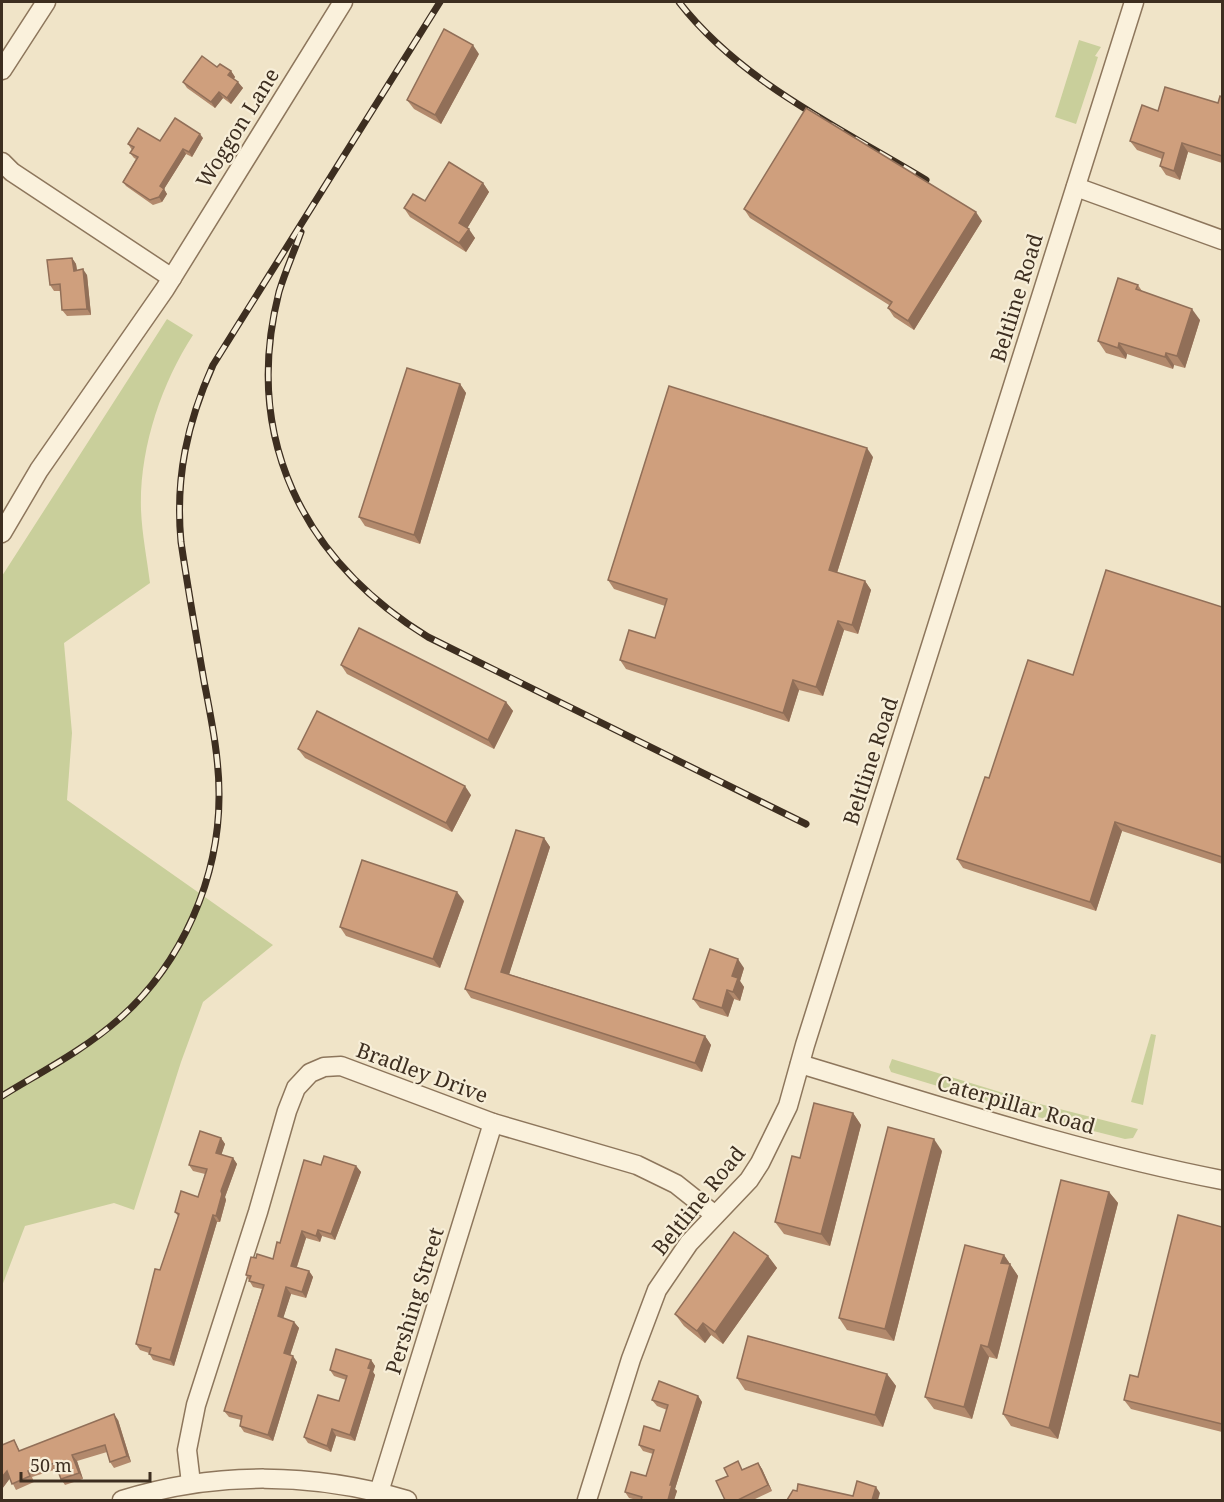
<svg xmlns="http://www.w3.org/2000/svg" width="1224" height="1502" viewBox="0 0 1224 1502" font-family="'Noto Serif',serif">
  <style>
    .green { fill: #c9cf9b }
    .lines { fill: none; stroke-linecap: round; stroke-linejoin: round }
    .minor-casing { stroke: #8d765c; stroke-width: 21 }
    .minor { stroke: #faf1dc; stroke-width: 18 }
    .rail-casing { stroke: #3d2e20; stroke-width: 7 }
    .rail { stroke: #f7eed8; stroke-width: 4.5; stroke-dasharray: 14; stroke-linecap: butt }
    .wall { fill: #b2896c }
    .shaded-wall { fill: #916f58 }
    .building { fill: #cf9f7d; stroke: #916f58; stroke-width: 1.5 }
    .labels { text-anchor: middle; stroke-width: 4.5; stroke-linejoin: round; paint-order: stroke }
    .street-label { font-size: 21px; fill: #3d2e20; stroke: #f7eed8 }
  </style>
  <rect width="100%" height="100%" fill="#f0e4c8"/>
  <g class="green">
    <polygon points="1079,40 1101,47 1095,56 1098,57 1076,124 1055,117"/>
    <path d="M167 319 193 335C161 384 139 450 141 510 142 534 147 559 150 583L64 643 72 733 67 800 273 945 203 1002 181 1062 134 1210 114 1203 25 1226 2 1286V576Z"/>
    <polygon points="1151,1034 1156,1035 1143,1105 1131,1102"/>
    <polygon points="892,1059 1036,1103 1034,1115 891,1072 889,1067"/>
    <polygon points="1040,1104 1138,1129 1133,1138 1125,1139 1038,1117"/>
  </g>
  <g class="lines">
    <defs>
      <g id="minor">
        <polyline points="2,70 46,2"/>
        <polyline points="2,162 12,172 172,278"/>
        <polyline points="1076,187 1222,240"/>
        <polyline points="2,533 39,470 165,289 343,2"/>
        <path d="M800 1064C940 1106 1078 1152 1222 1180"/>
        <polyline points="191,1483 187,1450 196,1405 258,1212 287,1111 296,1088 310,1073 324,1067 341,1066 493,1123 637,1165 676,1184 715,1215"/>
        <polyline points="379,1492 493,1123"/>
        <path d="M122 1500C215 1471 314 1472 407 1500"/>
        <polyline points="587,1500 631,1359 657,1290 689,1243 749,1180 760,1163 788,1106 805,1045 1134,2"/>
      </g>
    </defs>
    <use href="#minor" class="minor-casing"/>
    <use href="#minor" class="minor"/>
    <defs>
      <g id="rail">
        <path d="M679 2C741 82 840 128 926 180"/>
        <path d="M301 232C294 252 285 272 279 292 242 438 303 560 428 637L806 824"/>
        <path d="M2 1096C41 1072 84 1050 119 1019 182 964 220 877 219 793 219 756 211 718 204 681 196 635 188 589 181 542 175 478 187 423 213 365L440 2"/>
      </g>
    </defs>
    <use href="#rail" class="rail-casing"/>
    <use href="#rail" class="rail"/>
  </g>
  <g class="wall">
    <polygon points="479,54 441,124 414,109 407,100"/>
    <polygon points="217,67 231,71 235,77 234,79 243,88 231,104 223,98 215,108 187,88 183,82"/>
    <polygon points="1222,97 1222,163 1188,152 1180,180 1166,175 1160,166 1162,159 1137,150 1130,141 1158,111 1218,103"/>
    <polygon points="203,138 192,157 186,154 164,189 167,194 162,202 153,205 126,186 123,182 136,159 134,158 130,153 132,150 128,144"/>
    <polygon points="483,183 489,192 467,228 475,238 466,252 410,217 404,208"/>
    <polygon points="744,209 982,221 914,330 894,317 888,308 889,305 750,218"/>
    <polygon points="72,258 76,264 77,270 87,275 91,315 67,316 62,310 61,291 54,291 50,285"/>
    <polygon points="1138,285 1142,291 1200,320 1185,368 1174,365 1173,369 1127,354 1126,359 1106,353 1098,341"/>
    <polygon points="460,384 466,393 420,544 365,526 359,517"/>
    <polygon points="873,457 837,573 865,581 871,590 858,634 844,630 823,696 799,690 789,722 626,669 620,660 655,638 665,606 614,589 608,580"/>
    <polygon points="1222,607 1222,864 1122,831 1096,911 963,868 957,859 989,778 1073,675"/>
    <polygon points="341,665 506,702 513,711 494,749 347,674"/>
    <polygon points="298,749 471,795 452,832 305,758"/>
    <polygon points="544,838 550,847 509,974 705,1036 711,1045 702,1072 471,998 465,989"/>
    <polygon points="464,901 440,968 346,936 340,927"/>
    <polygon points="744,968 740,981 744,987 740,1001 734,999 728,1017 700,1008 693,999"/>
    <polygon points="853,1113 861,1125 830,1246 784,1234 775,1222 800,1158"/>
    <polygon points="221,1138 225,1144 221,1155 233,1158 237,1164 225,1197 226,1200 220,1222 217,1222 174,1366 153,1360 149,1353 140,1350 136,1344 178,1216 175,1212 198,1197 205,1174 193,1171 189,1165"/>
    <polygon points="942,1151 894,1341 847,1330 839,1318"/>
    <polygon points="321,1165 356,1166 361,1172 335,1240 322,1236 320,1242 306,1238 297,1267 309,1271 313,1277 306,1298 291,1294 283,1318 294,1322 299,1328 290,1355 297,1362 273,1441 244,1432 240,1426 241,1420 229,1417 224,1411 262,1289 253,1287 246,1275 273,1259"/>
    <polygon points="1109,1192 1118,1203 1058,1439 1011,1426 1003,1414"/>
    <polygon points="1222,1227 1222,1432 1131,1409 1124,1400"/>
    <polygon points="1004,1255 1018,1276 997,1359 989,1357 972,1419 934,1409 925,1397"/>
    <polygon points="768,1256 777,1268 723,1344 711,1335 705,1343 684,1326 675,1314"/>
    <polygon points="371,1360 375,1366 373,1372 375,1375 355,1441 336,1436 331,1452 308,1443 304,1437 339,1401 346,1380 334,1376 330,1370"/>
    <polygon points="887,1374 896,1386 883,1427 745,1390 737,1378"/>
    <polygon points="698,1396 702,1402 675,1489 677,1491 674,1500 637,1500 629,1498 625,1492 646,1476 653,1454 643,1451 639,1445 660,1431 667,1410 657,1406 652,1400"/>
    <polygon points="118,1420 131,1462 114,1468 110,1462 107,1452 77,1461 83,1479 65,1485 61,1479 57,1469 32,1477 34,1482 16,1490 10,1478 2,1489 3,1445 14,1440 20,1451"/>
    <polygon points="758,1463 762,1469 772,1491 753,1500 725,1500 743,1469"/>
  </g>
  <g class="shaded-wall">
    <polygon points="473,45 479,54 441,124 435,115"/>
    <polygon points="231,71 235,77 232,81 228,75"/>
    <polygon points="238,82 243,88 231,104 227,98"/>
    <polygon points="219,92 223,98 215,108 211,102"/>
    <polygon points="200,134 203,138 192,157 189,152"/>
    <polygon points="1182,143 1188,152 1180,180 1174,171"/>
    <polygon points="183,149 186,154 164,189 167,194 162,202 159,197 160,186"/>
    <polygon points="483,183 489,192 465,232 459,223"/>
    <polygon points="976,212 982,221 914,330 908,321"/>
    <polygon points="469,229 475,238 466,252 459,243"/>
    <polygon points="72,258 76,264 78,277 74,271"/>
    <polygon points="83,269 87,275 91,315 87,309"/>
    <polygon points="1192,309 1200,320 1185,368 1177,356"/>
    <polygon points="1119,343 1127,354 1126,359 1118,348"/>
    <polygon points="1166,353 1174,365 1173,369 1165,357"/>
    <polygon points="460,384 466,393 420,544 414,535"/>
    <polygon points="867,448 873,457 835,579 829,570"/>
    <polygon points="865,581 871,590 858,634 852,625"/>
    <polygon points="838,621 844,630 823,696 816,687"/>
    <polygon points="793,680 799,690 789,722 783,713"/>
    <polygon points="506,702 513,711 494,749 488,740"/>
    <polygon points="465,786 471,795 452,832 446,823"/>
    <polygon points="1115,822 1122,831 1096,911 1090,902"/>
    <polygon points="544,838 550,847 507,981 501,972"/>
    <polygon points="457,892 464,901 440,968 433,959"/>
    <polygon points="738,959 744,968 740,981 744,987 740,1001 733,992 732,976"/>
    <polygon points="727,990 734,999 728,1017 722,1008"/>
    <polygon points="705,1036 711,1045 702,1072 695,1063"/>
    <polygon points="853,1113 861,1125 830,1246 821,1234"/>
    <polygon points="221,1138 225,1144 220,1159 216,1153"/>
    <polygon points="934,1139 942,1151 894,1341 885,1329"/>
    <polygon points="233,1158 237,1164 225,1197 226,1200 220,1222 216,1216 221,1191"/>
    <polygon points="356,1166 361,1172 335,1240 331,1234"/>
    <polygon points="1109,1192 1118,1203 1058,1439 1049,1428"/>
    <polygon points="213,1215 217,1222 174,1366 170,1360"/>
    <polygon points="318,1230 322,1236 320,1242 316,1236"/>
    <polygon points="302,1231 306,1238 295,1272 291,1266"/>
    <polygon points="1004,1255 1018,1276 997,1359 988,1347 1001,1263"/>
    <polygon points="768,1256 777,1268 723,1344 715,1332"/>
    <polygon points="309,1271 313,1277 306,1298 302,1292"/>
    <polygon points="286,1287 291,1294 282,1322 278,1316"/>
    <polygon points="294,1322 299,1328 289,1359 284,1353"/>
    <polygon points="703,1323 711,1335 705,1343 697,1331"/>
    <polygon points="981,1345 989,1357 972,1419 964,1407"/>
    <polygon points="293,1356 297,1362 273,1441 268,1435"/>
    <polygon points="371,1360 375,1366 373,1372 375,1375 355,1441 350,1435"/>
    <polygon points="887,1374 896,1386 883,1427 875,1415"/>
    <polygon points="698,1396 702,1402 675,1489 677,1491 674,1500 668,1500 670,1485"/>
    <polygon points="114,1414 118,1420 131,1462 127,1456"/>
    <polygon points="332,1429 336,1436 331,1452 327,1446"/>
    <polygon points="72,1455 77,1461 83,1479 79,1473"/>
    <polygon points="758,1463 762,1469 772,1491 768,1485"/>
    <polygon points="7,1471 11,1477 2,1489 2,1477"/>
    <polygon points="876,1487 880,1493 878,1500 872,1500"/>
  </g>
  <g class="building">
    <polygon points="444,29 473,45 435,115 407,100"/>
    <polygon points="202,56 217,67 220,64 231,71 228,75 238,82 227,98 219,92 211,102 183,82"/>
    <polygon points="1165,87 1218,103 1220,96 1222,97 1222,156 1182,143 1174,171 1160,166 1164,153 1130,141 1142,105 1158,111"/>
    <polygon points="806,108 976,212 908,321 888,308 892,302 744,209"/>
    <polygon points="175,118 200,134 189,152 183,149 160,186 164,189 159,197 150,200 123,182 138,157 130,153 134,147 128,144 138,128 160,141"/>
    <polygon points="449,162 483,183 459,223 469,229 459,243 404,208 413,194 425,201"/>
    <polygon points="72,258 74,271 83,269 87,309 62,310 60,284 50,285 47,260"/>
    <polygon points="1118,278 1138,285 1136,289 1192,309 1177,356 1166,353 1165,357 1119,343 1118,348 1098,341"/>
    <polygon points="407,368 460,384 414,535 359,517"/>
    <polygon points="669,386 867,448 829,570 865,581 852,625 838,621 816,687 793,680 783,713 620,660 629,630 655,638 667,599 608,580"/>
    <polygon points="1106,570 1222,607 1222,857 1115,822 1090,902 957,859 985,777 989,778 1028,660 1073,675"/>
    <polygon points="359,628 506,702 488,740 341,665"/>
    <polygon points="317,711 465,786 446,823 298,749"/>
    <polygon points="516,830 544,838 501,972 705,1036 695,1063 465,989"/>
    <polygon points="362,860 457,892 433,959 340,927"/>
    <polygon points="710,949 738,959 732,976 738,978 733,992 727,990 722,1008 693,999"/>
    <polygon points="814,1103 853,1113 821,1234 775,1222 792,1156 800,1158"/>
    <polygon points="888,1127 934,1139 885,1329 839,1318"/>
    <polygon points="200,1131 221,1138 216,1153 233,1158 221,1191 222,1194 216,1216 213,1215 170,1360 149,1354 151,1348 136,1344 155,1269 160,1270 179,1214 175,1212 181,1191 198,1197 207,1169 189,1165"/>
    <polygon points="324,1156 356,1166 331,1234 318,1230 316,1236 302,1231 291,1266 309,1271 302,1292 286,1287 278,1316 294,1322 284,1353 293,1356 268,1435 240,1426 242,1416 224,1411 264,1285 249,1281 251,1276 246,1275 251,1257 256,1258 257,1254 273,1259 277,1242 280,1243 304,1160 321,1165"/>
    <polygon points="1061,1180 1109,1192 1049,1428 1003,1414"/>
    <polygon points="1178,1215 1222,1227 1222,1424 1124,1400 1130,1375 1138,1377"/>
    <polygon points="734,1232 768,1256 715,1332 703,1323 697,1331 675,1314"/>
    <polygon points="965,1245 1004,1255 1001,1263 1010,1264 988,1347 981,1345 964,1407 925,1397"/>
    <polygon points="748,1336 887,1374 875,1415 737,1378"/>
    <polygon points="336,1349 371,1360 368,1368 371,1369 350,1435 332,1429 327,1446 304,1437 318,1395 339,1401 347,1376 330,1370"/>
    <polygon points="659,1381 698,1396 670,1485 672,1485 668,1500 641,1500 642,1497 625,1492 631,1472 646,1476 654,1450 639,1445 644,1426 660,1431 668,1405 652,1400"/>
    <polygon points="114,1414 127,1456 110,1462 105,1445 72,1455 79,1473 61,1479 55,1463 28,1471 30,1476 12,1484 7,1471 2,1477 2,1445 14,1440 19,1451"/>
    <polygon points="738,1461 742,1470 758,1463 768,1485 738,1500 725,1500 716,1481 728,1476 724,1468"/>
    <polygon points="857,1481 876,1487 872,1500 787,1500 793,1490 797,1491 798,1484 853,1496"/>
  </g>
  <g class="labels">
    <g class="street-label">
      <text transform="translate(238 128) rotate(-58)" y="7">Woggon Lane</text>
      <text transform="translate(1017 298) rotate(-73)" y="7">Beltline Road</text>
      <text transform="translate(871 761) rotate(-72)" y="7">Beltline Road</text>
      <text transform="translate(422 1073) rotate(20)" y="7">Bradley Drive</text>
      <text transform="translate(1016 1105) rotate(16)" y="7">Caterpillar Road</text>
      <text transform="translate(699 1201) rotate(-51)" y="7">Beltline Road</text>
      <text transform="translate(415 1301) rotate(-73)" y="7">Pershing Street</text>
    </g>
  </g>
  <rect width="1224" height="1502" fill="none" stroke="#3d2e20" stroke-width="6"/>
  <path d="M21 1472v9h129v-9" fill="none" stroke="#3d2e20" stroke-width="3"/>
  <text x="30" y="1472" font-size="18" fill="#3d2e20" stroke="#f7eed8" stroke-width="4.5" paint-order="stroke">50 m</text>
</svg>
